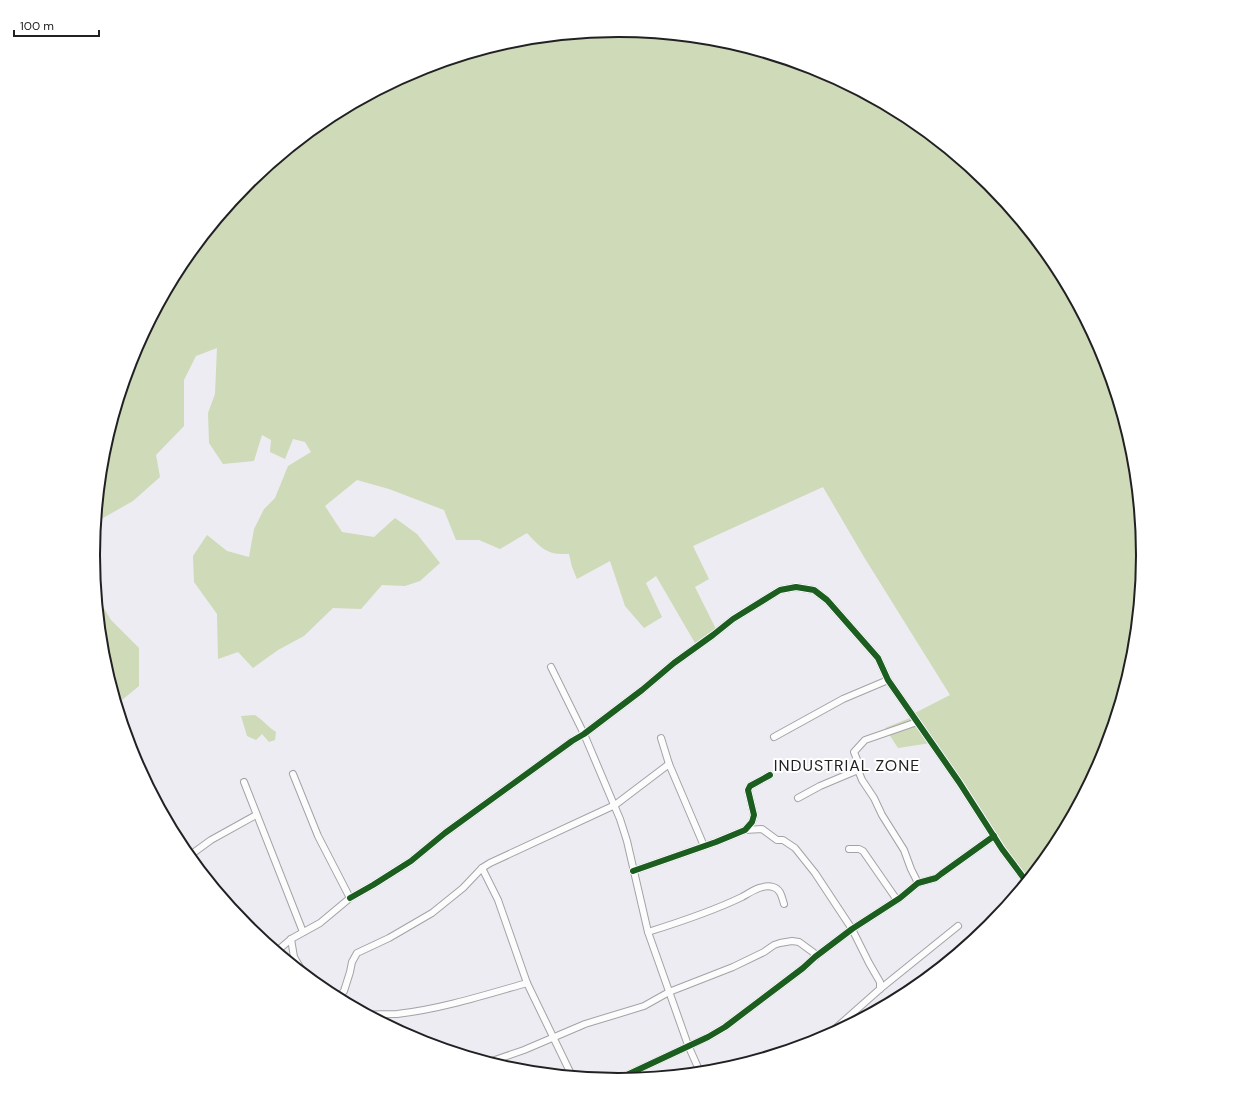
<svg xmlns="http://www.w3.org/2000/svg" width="1235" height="1110" viewBox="0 0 1235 1110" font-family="'DM Sans',sans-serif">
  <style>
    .green { fill: #cedab8 }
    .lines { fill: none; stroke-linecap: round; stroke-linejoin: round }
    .street-casing { stroke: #a3a3a7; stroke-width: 8 }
    .street { stroke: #fcfcfd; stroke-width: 6 }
    .cycleway-casing { stroke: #fff; stroke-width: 8 }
    .cycleway { stroke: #1b5e20; stroke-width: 6 }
    .labels { text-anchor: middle; stroke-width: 4; stroke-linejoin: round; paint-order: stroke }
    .quarter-label { font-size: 16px; letter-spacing: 1px; fill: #212124; stroke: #fff }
    .rim { fill: none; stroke: #212124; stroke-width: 2 }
  </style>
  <rect width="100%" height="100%" fill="#edecf2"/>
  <g class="green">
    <path d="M618 30 720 40 819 70 909 119 989 184 1054 264 1103 354 1132 453 1142 555 1132 658 1102 756 1054 847 1026 880 931 743 898 748 885 728 910 718 909 716 950 695 864 557 823 487 693 546 709 579 695 587 716 629 695 643 656 576 646 583 662 617 644 628 625 606 610 561 577 579 572 567 569 554C547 555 542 549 527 533L500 549 479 540H456L444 510 389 489 357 480 325 506 342 532 374 537 395 518 417 534 440 563 420 581 405 586 382 585 361 609 333 608 304 636 278 650 253 668 238 652 218 659 217 614 194 582 193 556 207 535 227 551 249 557 254 529 264 509 275 498 288 466 311 452 305 442 293 439 285 459 270 452 271 440 262 435 254 461 223 464 209 443 208 413 215 394 217 348 196 356 184 380V426L156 455 160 477 133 501 96 522 103 452 133 354 181 263 246 184 326 118 417 70 515 40Z"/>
    <polygon points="96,595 111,620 139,648 139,686 117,704 103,657"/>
    <path d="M255 715C263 720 268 727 276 732L275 740 269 742 262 734 256 740 247 736 241 716Z"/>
  </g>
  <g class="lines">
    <defs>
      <g id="street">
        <polyline points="551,667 584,734 620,819 627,841 648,932 688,1045 700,1072"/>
        <polyline points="774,737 843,699 888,680"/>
        <polyline points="661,738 669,764 704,846"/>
        <polyline points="858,770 862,780 874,798 882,815 904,850 911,869 918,883"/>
        <polyline points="244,782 303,932"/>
        <polyline points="798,798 820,786 858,770 858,762 854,752 865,740 917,722"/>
        <polyline points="745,830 762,829 777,840 783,840 795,848 815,873 852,929 869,963 880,982 880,989"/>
        <polyline points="849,849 859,849 863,851 897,900"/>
        <polyline points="189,856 211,840 256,815"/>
        <polyline points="482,868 498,900 527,983 572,1076"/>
        <polyline points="633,871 716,842 745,830 752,822 754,815 748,790 750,786 770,775"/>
        <polyline points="350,898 373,885 411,861 445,833 572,741 584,734 642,690 674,663 713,635 733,619 780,590 796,587 814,590 827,600 878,658 888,680 959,782 1002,849 1026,881"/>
        <path d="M648 932C680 922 711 912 742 897 751 892 762 884 773 887 781 889 782 898 784 904"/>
        <polyline points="291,939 294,957 304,974"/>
        <polyline points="277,951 291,939 320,923 350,898 318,836 293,774"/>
        <polyline points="338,998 344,991 350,972 352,962 357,953 389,938 432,913 463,888 482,868 490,863 615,805 669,764"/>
        <path d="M369 1015C378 1014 388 1014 397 1014 441 1009 485 995 527 983"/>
        <polyline points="828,1035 880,989 958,926"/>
        <polyline points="489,1062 524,1050 585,1024 644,1006 669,992 733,967 764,952 774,945 780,943 792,941 799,942 814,953 815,957"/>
        <polyline points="616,1080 708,1037 725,1027 803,968 815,957 852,929 900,898 918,883 936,878 941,874 994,836"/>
      </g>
    </defs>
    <use href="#street" class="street-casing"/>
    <use href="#street" class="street"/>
    <defs>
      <g id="cycleway">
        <polyline points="633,871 716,842 745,830 752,822 754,815 748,790 750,786 770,775"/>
        <polyline points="350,898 373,885 411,861 445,833 572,741 584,734 642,690 674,663 713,635 733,619 780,590 796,587 814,590 827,600 878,658 888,680 959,782 1002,849 1026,881"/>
        <polyline points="616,1080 708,1037 725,1027 803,968 815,957 852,929 900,898 918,883 936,878 941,874 994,836"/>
      </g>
    </defs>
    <use href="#cycleway" class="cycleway-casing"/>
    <use href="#cycleway" class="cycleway"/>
  </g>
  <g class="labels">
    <g class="quarter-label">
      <text x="847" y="771">INDUSTRIAL ZONE</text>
    </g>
  </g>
  <path d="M0 0H1235V1110H0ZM100 555a518 518 0 1 1 1036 0a518 518 0 1 1-1036 0Z" fill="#fff" fill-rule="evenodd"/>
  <path class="rim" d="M100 555a518 518 0 1 1 1036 0a518 518 0 1 1-1036 0Z"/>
  <path d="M14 30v6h85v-6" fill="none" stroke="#212124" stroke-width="2"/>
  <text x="20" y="30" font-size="12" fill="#212124" stroke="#ffffff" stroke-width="3" paint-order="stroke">100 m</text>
</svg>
